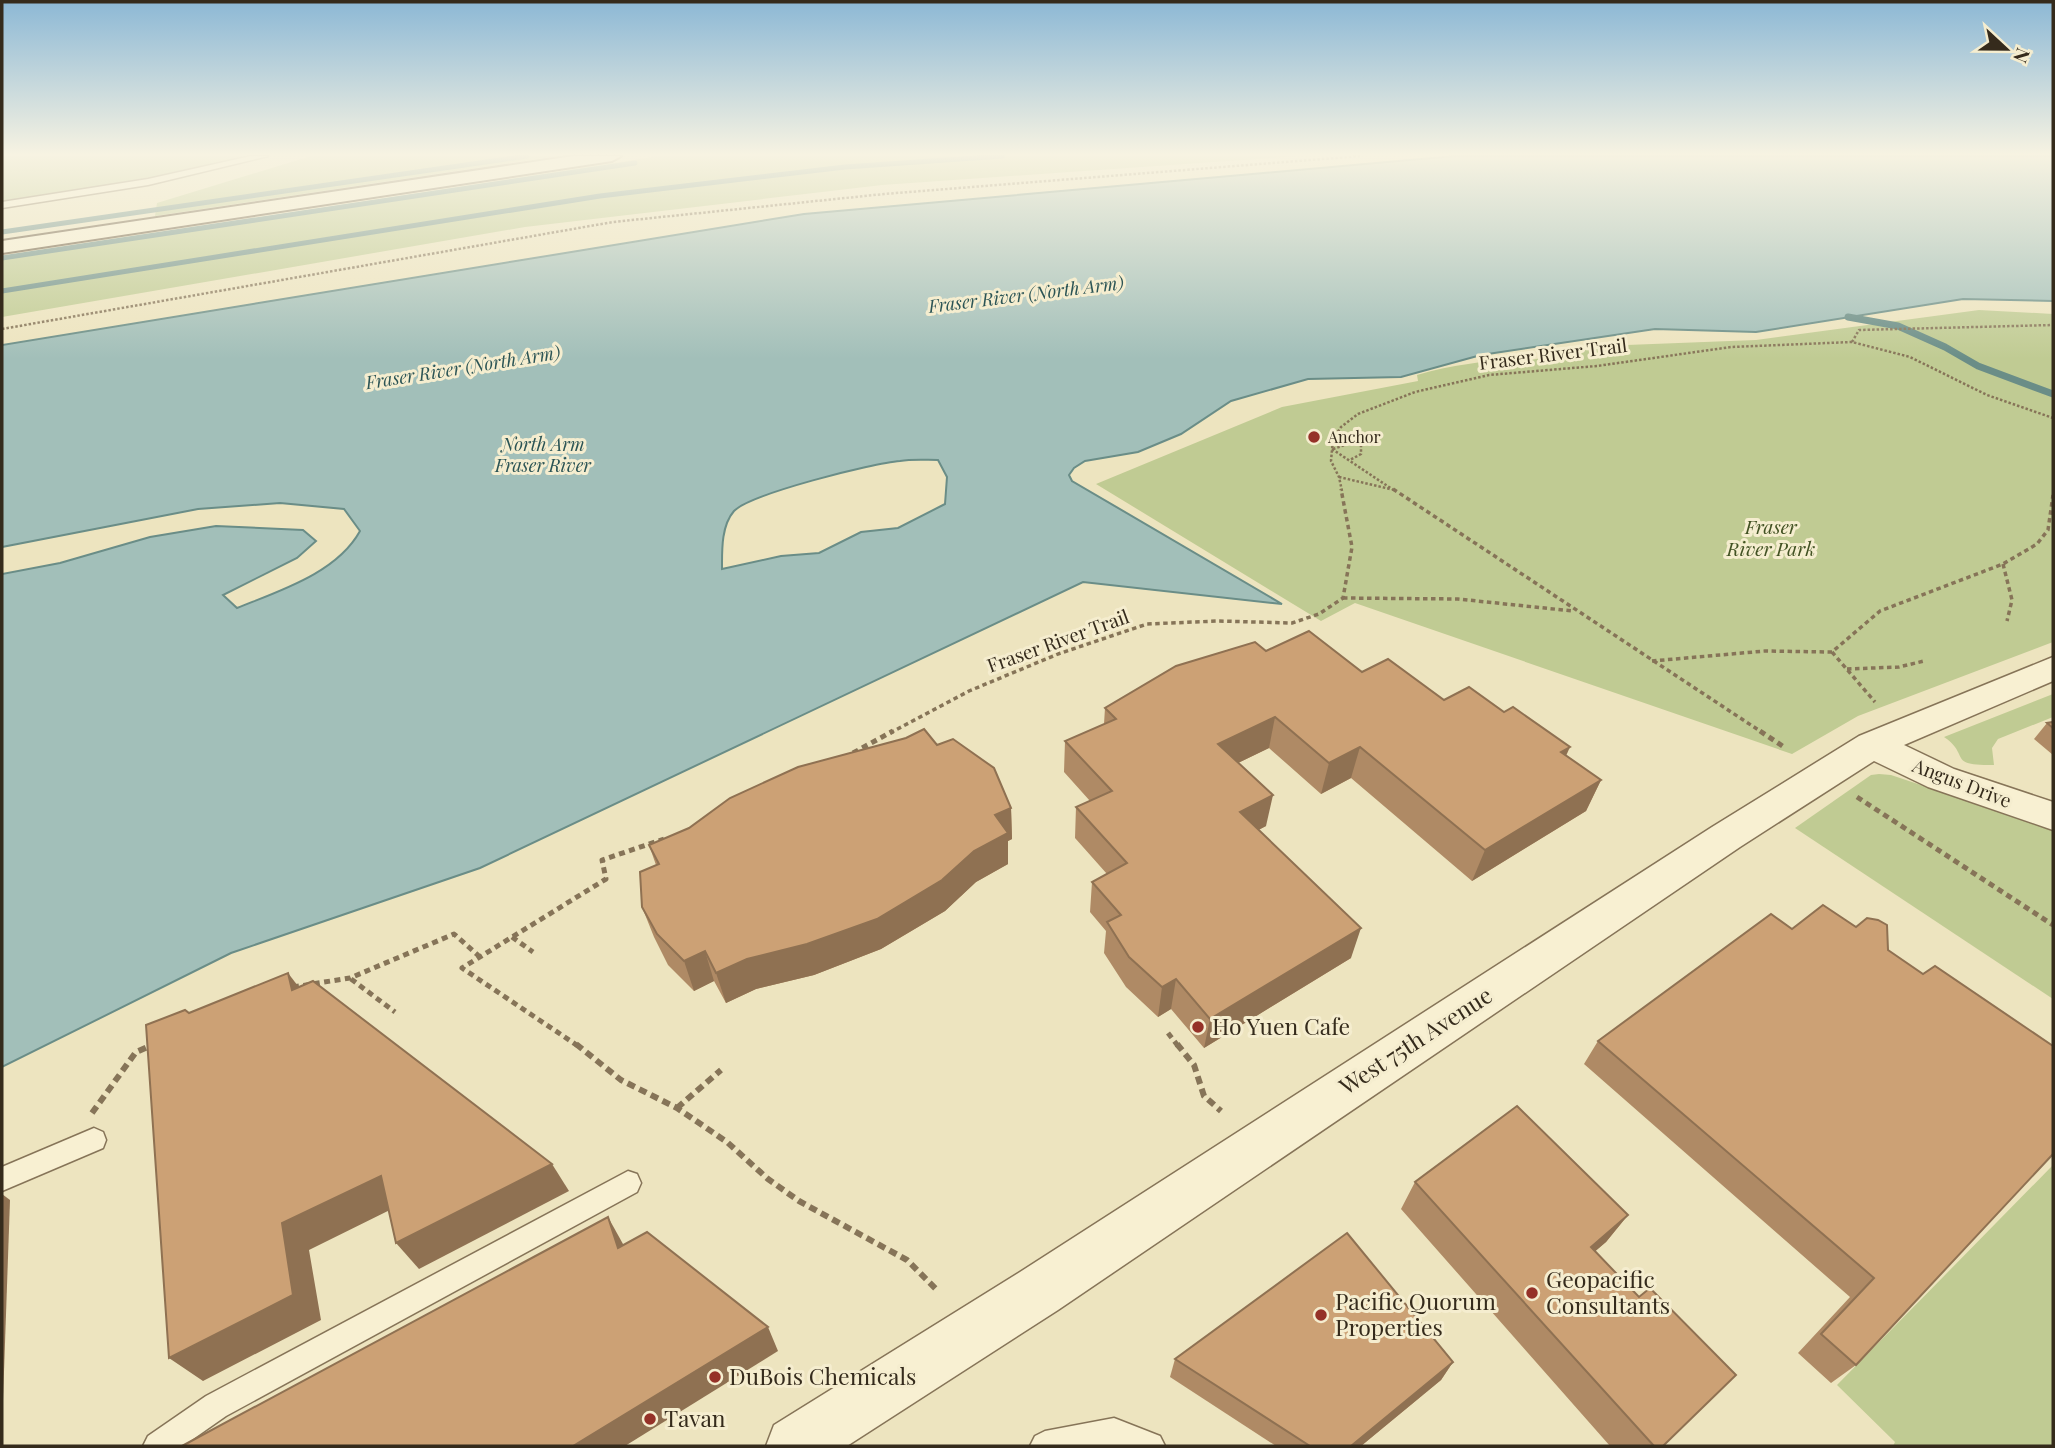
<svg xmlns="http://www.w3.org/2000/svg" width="2055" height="1448" viewBox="0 0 2055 1448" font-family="'Playfair Display',serif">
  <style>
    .green { fill: #c0cb93 }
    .water { fill: #a2bfb9; stroke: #6a8d87; stroke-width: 2; fill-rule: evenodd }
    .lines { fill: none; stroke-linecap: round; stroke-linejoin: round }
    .stream-far1 { stroke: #6a8d87; stroke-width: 5 }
    .stream { stroke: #6a8d87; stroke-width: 7 }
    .lane-casing { stroke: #867458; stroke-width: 3 }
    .street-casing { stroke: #867458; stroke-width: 3 }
    .secondary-casing { stroke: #67553b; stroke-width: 4 }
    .path-far3 { stroke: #867458; stroke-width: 2.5; stroke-dasharray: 2.5 2; stroke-linecap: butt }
    .path-far2 { stroke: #867458; stroke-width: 3.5; stroke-dasharray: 4.5 3.5; stroke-linecap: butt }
    .path-far1 { stroke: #867458; stroke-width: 5; stroke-dasharray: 6 4.5; stroke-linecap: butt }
    .path { stroke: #867458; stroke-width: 6; stroke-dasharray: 8 5; stroke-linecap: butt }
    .lane { fill: #f8f0d2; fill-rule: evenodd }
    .street { fill: #f8f0d2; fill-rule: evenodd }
    .secondary { fill: #f8f0d2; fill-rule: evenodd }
    .wall { fill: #af8a65 }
    .shaded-wall { fill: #8f7152 }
    .building { fill: #cca175; stroke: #8f7152; stroke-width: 2 }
    .poi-dot { fill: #953128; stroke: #f5edcf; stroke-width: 2.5 }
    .labels { text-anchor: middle; stroke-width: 6; stroke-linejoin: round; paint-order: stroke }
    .far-poi-label { font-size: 16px; fill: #352b1c; stroke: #f5edcf; text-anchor: start }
    .far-water-label { font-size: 18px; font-style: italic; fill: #2b5455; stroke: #f5edcf }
    .street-label { font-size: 19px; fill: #352b1c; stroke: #f5edcf }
    .park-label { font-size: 19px; font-style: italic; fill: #425223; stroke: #f5edcf }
    .near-poi-label { font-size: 23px; fill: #352b1c; stroke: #f5edcf; text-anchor: start }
    .near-street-label { font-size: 23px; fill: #352b1c; stroke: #f5edcf }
  </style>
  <rect width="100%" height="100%" fill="#ede4bf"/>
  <g class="green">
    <polygon points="2,156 242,156 243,157 135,182 2,201"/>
    <polygon points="311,156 557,156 155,216 157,203"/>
    <polygon points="659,156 1300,156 882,185 525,227 2,317 2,257"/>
    <path d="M1979 310 2053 314V642L1858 716 1792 754 1355 603 1321 621 1096 484 1282 407 1418 381 1417 375C1450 365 1486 361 1520 358L1526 361 1601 346 1756 340Z"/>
    <path d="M2053 694V717L1998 739 1992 748 1994 765C1946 766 1971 755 1944 737Z"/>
    <polygon points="1879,774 1891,775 2053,829 2053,999 1795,828 1871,775"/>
    <polygon points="2053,1165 2053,1446 1893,1446 1895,1442 1837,1385"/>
  </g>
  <path class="water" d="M1454 156H2053V301L1963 299 1756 332 1655 329 1481 355 1401 377 1308 379 1231 401 1181 434 1138 452 1085 461 1074 468 1069 475 1072 481 1282 604 1083 582 480 868 231 953 2 1067V574L60 563 150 537 216 526 303 530 316 541 297 558 223 595 237 608C279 591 337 573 360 531L344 509 280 503 198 509 2 547V345L804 214ZM938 460 947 477 945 504 898 528 861 532 819 553 781 556 722 569C722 551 721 526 734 511 750 494 873 463 900 461 912 459 925 460 938 460Z"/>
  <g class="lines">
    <g class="stream-far1">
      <polyline points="2,232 527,156"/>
      <polyline points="2,258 635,163"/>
      <polyline points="2,291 600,196 845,167 1003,156"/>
    </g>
    <polyline class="stream" points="1848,317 1898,326 1945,347 1978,366 2053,394"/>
    <defs>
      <g id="lane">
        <polygon points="251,156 268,156 148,185 2,208 2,202 148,179"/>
        <polygon points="94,1128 103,1132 106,1140 103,1148 2,1191 2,1167"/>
        <polygon points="628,1171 637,1174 641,1183 637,1192 226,1416 183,1446 143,1446 148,1436 206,1396"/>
        <polygon points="1114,1418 1160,1436 1165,1446 1030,1446 1035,1436 1045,1431"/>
      </g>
      <polygon id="street" points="2053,657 2053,681 1904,745 1954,769 2053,802 2053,830 1928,787 1874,761 1740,847 1058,1310 847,1446 766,1446 774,1425 1020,1272 1712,827 1859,736"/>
      <polygon id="secondary" points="573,156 621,156 612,161 2,253 2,241"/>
    </defs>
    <use href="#lane" class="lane-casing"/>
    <use href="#street" class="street-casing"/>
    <use href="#secondary" class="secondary-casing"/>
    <g class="path-far3">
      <polyline points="2,329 613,222 884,194 1360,156"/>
      <polyline points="1852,342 1859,330 2053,325"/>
      <polyline points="1337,432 1355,440 1361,446 1361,454 1350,460"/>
      <polyline points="1332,449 1395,491"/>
      <polyline points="1333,449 1354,442 1357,444"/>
      <polyline points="1339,477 1390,489"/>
      <polyline points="1342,491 1339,477 1331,461 1333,439 1341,427 1358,414 1415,392 1489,375 1597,366 1731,347 1852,342 1910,357 1987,395 2053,418"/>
    </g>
    <g class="path-far2">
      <polyline points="1393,489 1763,733"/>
      <polyline points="2003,564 2012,600 2007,621"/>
      <polyline points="1343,598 1458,599 1573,611"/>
      <polyline points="1832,652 1875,702"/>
      <polyline points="1652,661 1765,651 1832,652 1880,611 2003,564 2037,544 2048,530 2053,495"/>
      <polyline points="1847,669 1899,667 1924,661"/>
      <polyline points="890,733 969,691 1058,654 1147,624 1218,621 1292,623 1319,614 1343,598 1352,547 1341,489"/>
    </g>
    <g class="path-far1">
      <polyline points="1760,731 1784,747"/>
      <polyline points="853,753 893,731"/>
      <polyline points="1857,797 2053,925"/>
      <polyline points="512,937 533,952"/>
      <polyline points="351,979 395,1012"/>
      <polyline points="293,987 350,978 454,934 480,957"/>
      <polyline points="1168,1033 1178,1046"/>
      <polyline points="578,1046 462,968 606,879 602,860 664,839"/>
    </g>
    <g class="path">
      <polyline points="576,1044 621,1080 677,1108 727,1142 768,1179 799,1201 907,1260 938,1291"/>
      <polyline points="1177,1044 1194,1065 1204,1096 1221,1111"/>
      <polyline points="677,1108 721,1070"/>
      <polyline points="92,1113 136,1052 152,1045"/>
    </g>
    <use href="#lane" class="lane"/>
    <use href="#street" class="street"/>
    <use href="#secondary" class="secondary"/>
  </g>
  <g class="wall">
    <polygon points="1266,651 1362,672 1444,700 1566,755 1601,780 1586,811 1472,881 1351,778 1321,794 1269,748 1238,763 1266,826 1258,830 1351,958 1204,1048 1171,1009 1158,1017 1126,987 1104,953 1106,931 1090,912 1092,882 1107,874 1075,838 1076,807 1090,801 1064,772 1065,741 1104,724 1105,708"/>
    <polygon points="2053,722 2053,755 2034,739 2047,723"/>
    <polygon points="937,745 1011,808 1012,839 1008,841 1008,864 976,882 945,911 881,949 814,975 756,989 726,1003 714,981 694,991 668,965 654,937 642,907 656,865 649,845"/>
    <polygon points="1792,929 1888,950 1923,974 1935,966 1856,1365 1831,1383 1798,1353 1850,1297 1584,1064 1598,1041"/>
    <polygon points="1415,1182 1628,1215 1606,1242 1595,1251 1663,1446 1610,1446 1401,1209"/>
    <polygon points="1175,1359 1453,1362 1441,1380 1361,1446 1276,1446 1170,1377"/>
  </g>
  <g class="shaded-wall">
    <polygon points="1275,717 1269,748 1213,775 1218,744"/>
    <polygon points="1360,747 1351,778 1321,794 1329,763"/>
    <polygon points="1570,747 1556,778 1561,752"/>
    <polygon points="1601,780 1586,811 1472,881 1485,850"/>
    <polygon points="1273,795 1266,826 1234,843 1240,812"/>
    <polygon points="1011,808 1012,839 1008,841 1008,864 976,882 945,911 881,949 814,975 756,989 726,1003 716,973 995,815"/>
    <polygon points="1361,928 1351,958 1204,1048 1210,1019"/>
    <polygon points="705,951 714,981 694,991 684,961"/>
    <polygon points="288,973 311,1003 292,990"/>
    <polygon points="1176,979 1171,1009 1158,1017 1162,987"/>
    <polygon points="552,1164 569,1191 419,1269 396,1243"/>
    <polygon points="381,1176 404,1203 309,1250 321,1320 203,1381 169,1358 282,1223"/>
    <polygon points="2,1194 10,1200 2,1429"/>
    <polygon points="1628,1215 1606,1242 1570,1273 1591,1247"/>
    <polygon points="608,1217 623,1244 633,1274 618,1248"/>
    <polygon points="768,1327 778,1351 625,1446 573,1446"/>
    <polygon points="1453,1362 1441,1380 1361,1446 1351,1446"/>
  </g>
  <g class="building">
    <polygon points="1309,631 1362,672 1388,659 1444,700 1469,687 1504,712 1513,707 1570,747 1561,752 1601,780 1485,850 1360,747 1329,763 1275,717 1218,744 1273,795 1240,812 1361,928 1210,1019 1176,979 1162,987 1129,957 1107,922 1121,915 1092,882 1127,863 1076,807 1112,791 1065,741 1116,719 1105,708 1176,666 1255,642 1266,651"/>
    <polygon points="2053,722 2053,728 2047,723"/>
    <polygon points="924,729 937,745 953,739 994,768 1011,808 995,815 1008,833 974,851 942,880 877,919 807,944 747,959 716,973 705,951 684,961 657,934 642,907 640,872 659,864 649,845 689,828 730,798 798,767 906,738"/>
    <polygon points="1823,905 1856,927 1867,918 1878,920 1887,925 1888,950 1923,974 1935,966 2053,1046 2053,1154 1856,1365 1821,1334 1874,1278 1598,1041 1771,914 1792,929"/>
    <polygon points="288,973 292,990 313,981 552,1164 396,1243 381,1176 282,1223 293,1295 169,1358 146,1025 185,1010 189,1013"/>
    <polygon points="1517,1106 1628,1215 1591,1247 1639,1297 1650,1288 1736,1375 1663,1446 1654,1446 1415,1182"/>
    <polygon points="608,1217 618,1248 647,1232 768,1327 573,1446 182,1446"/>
    <polygon points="1347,1233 1453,1362 1351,1446 1310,1446 1175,1359"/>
  </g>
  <linearGradient id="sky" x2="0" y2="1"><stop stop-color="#8cb8d5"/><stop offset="0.43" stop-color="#f7f3e2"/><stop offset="1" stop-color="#f7f3e2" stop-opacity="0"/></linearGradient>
  <rect width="2055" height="359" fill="url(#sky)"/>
  <g class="poi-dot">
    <circle cx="1314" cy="437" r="7"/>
    <circle cx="1198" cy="1027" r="7"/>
    <circle cx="1532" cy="1293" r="7"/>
    <circle cx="1321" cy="1315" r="7"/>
    <circle cx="715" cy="1377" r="7"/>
    <circle cx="650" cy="1419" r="7"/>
  </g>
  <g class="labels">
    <g class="far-poi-label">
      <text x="1328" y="443">Anchor</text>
    </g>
    <g class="far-water-label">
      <text transform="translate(1026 295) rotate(-7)" y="6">Fraser River (North Arm)</text>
      <text transform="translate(463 368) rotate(-9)" y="6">Fraser River (North Arm)</text>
      <text x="543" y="451">North Arm<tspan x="543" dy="21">Fraser River</tspan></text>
    </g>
    <g class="street-label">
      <text transform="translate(1553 354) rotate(-7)" y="7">Fraser River Trail</text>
      <text transform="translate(1058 641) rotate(-20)" y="7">Fraser River Trail</text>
      <text transform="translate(1962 783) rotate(21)" y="7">Angus Drive</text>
    </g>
    <g class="park-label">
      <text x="1771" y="534">Fraser<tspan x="1771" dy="22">River Park</tspan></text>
    </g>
    <g class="near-poi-label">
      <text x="1212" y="1035">Ho Yuen Cafe</text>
      <text x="1546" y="1288">Geopacific<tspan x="1546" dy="26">Consultants</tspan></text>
      <text x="1335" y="1310">Pacific Quorum<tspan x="1335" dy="26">Properties</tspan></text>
      <text x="729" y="1385">DuBois Chemicals</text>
      <text x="664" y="1427">Tavan</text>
    </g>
    <g class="near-street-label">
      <text transform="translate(1416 1041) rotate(-33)" y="8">West 75th Avenue</text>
    </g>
  </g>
  <rect width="2055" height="1448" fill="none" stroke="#352b1c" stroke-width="7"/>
  <g transform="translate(2006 49) rotate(112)" stroke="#f5edcf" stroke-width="5" paint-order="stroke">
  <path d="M0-5L12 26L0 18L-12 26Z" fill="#352b1c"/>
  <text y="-10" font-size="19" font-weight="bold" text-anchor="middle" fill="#352b1c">N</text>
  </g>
</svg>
